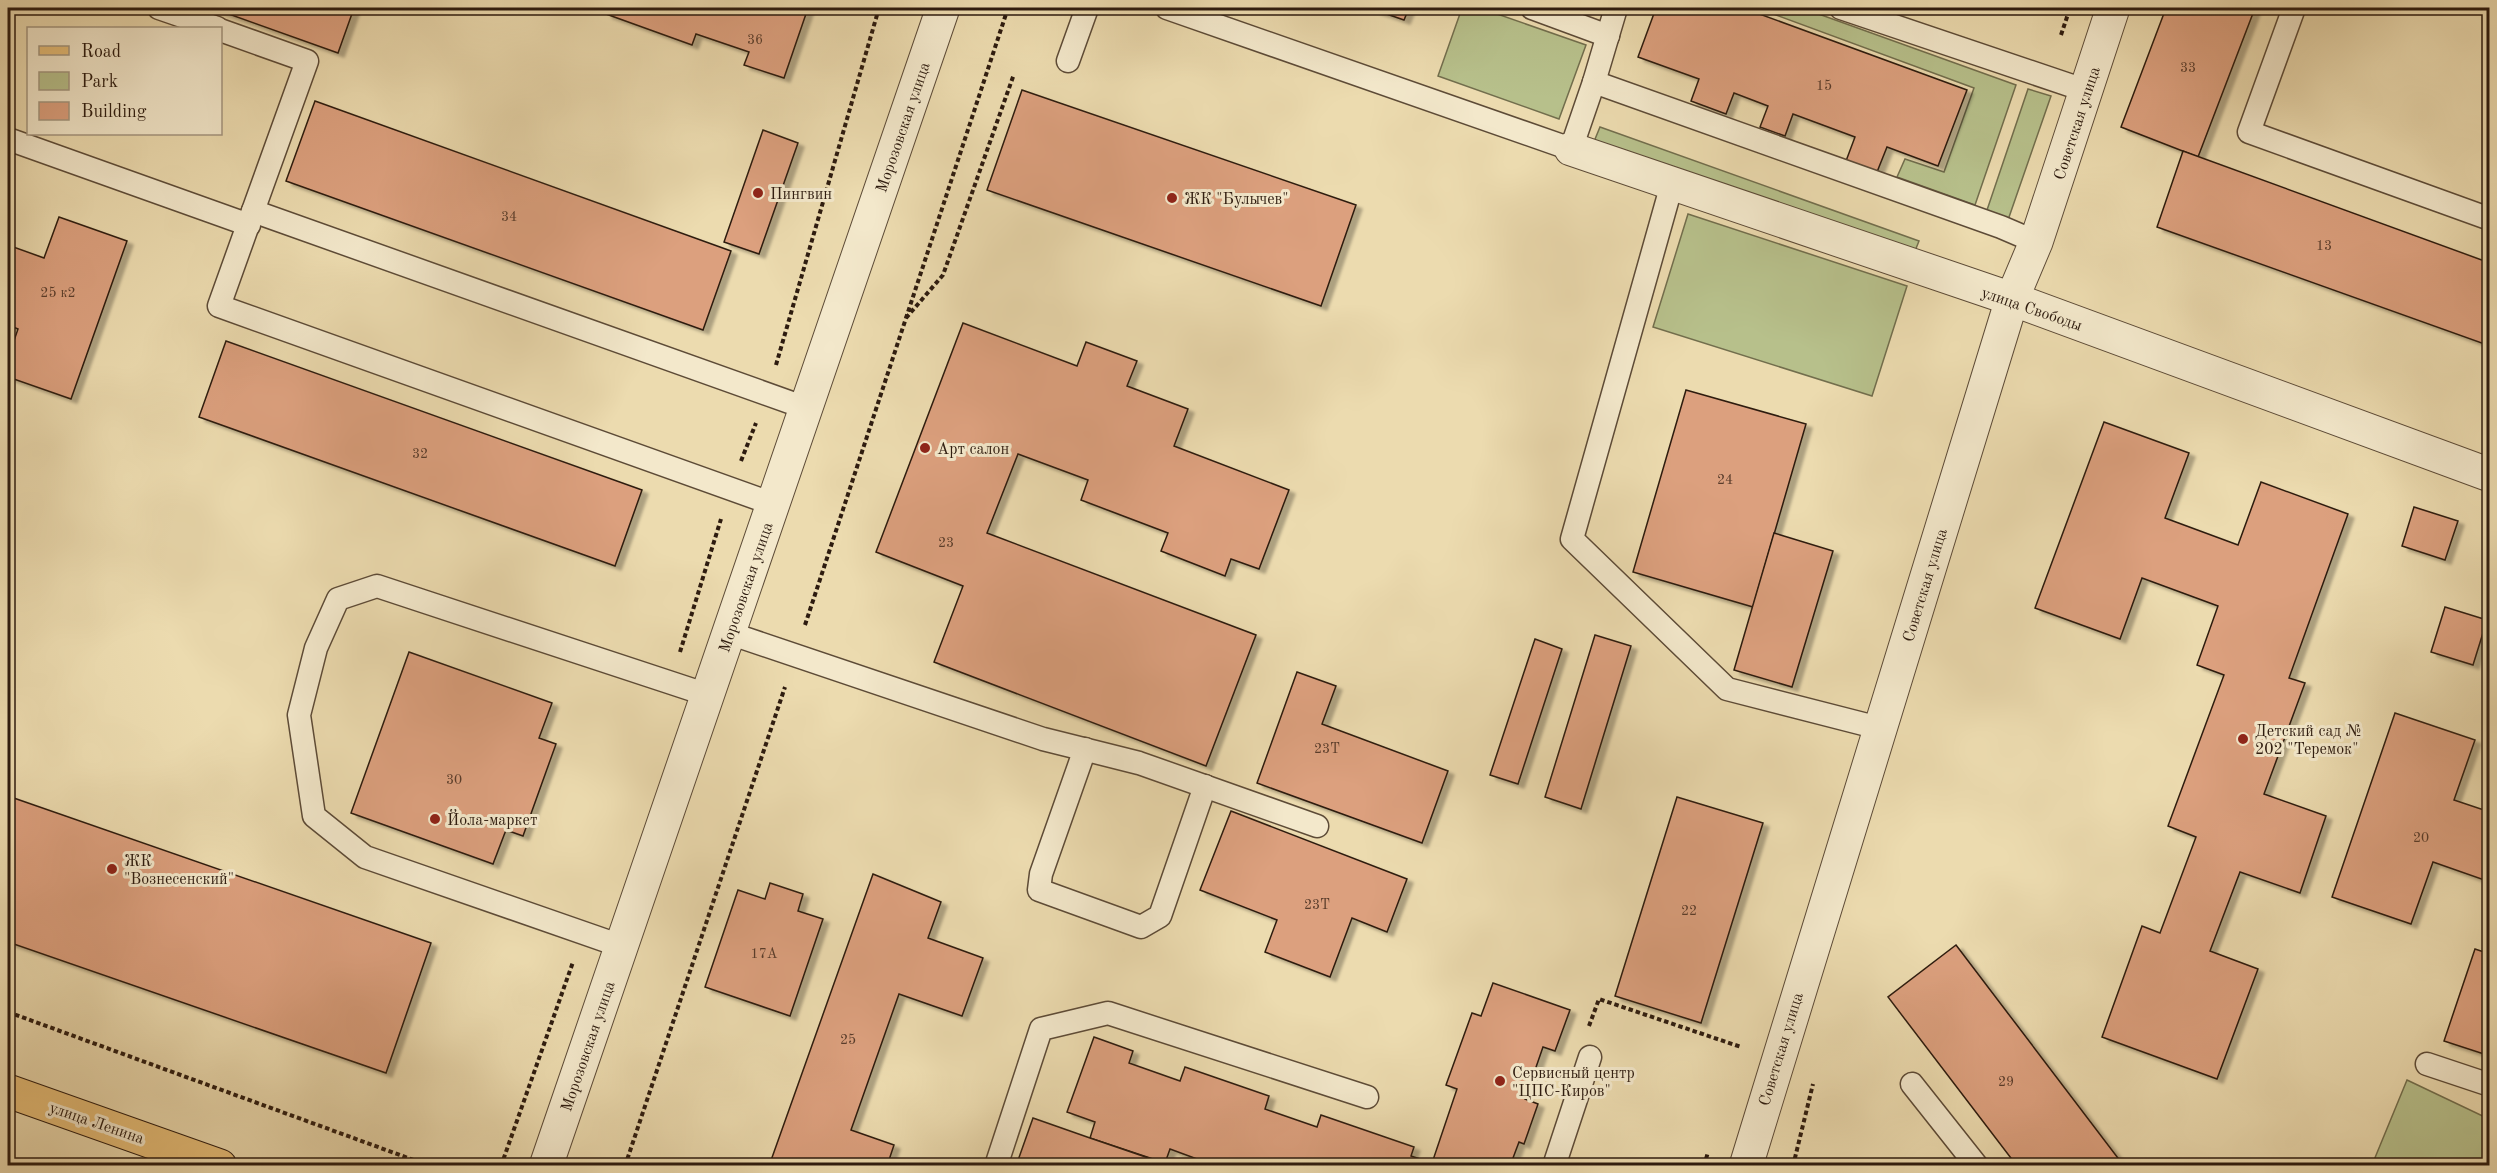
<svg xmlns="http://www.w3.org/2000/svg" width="2497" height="1173" viewBox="0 0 2497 1173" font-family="'Old Standard TT',serif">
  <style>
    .green { fill: #b7c08b; stroke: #726e4d; stroke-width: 1.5 }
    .building { fill: #dca07e; stroke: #2d1b0f; stroke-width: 1.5; filter: url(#shadow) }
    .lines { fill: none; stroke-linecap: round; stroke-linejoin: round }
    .lane-casing { stroke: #5d4b37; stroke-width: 25 }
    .street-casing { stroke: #5d4b37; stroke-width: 35 }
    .primary-casing { stroke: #2d1b0f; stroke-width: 35 }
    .path { stroke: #2d1b0f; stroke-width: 4; stroke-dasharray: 4.5 3; stroke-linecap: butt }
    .lane { stroke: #f3e8cb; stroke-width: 22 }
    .street { stroke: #f3e8cb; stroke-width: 33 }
    .primary { stroke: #e6be78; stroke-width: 33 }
    .poi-dot { fill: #8f2418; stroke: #f3e8cb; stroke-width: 2 }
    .labels { text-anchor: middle; stroke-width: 6; stroke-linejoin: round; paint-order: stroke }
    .number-label { font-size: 14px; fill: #593c2b }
    .street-label { font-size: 16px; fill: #2d1b0f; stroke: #f3e8cb }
    .poi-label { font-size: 16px; fill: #2d1b0f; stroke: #f3e8cb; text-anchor: start }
  </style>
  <defs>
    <filter id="shadow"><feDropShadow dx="6" dy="4" stdDeviation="1.5" flood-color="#0004"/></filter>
  </defs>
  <rect width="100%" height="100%" fill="#ecdbaf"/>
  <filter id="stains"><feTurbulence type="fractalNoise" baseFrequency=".00333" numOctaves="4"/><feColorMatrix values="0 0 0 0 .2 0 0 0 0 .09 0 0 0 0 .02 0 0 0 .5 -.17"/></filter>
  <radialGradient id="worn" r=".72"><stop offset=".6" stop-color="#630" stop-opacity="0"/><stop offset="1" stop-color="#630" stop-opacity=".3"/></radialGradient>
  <g class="green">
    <polygon points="1462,8 1480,8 1586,45 1559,119 1438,76"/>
    <polygon points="1757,8 1802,8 2016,85 1975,205 1897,177 1905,159 1944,172 1974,88"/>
    <polygon points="2028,89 2051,96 2008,220 1986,213"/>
    <polygon points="1600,127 1919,241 1913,256 1593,144"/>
    <polygon points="1688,214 1907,286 1872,396 1653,327"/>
    <polygon points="2407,1080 2489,1119 2489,1165 2372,1165"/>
  </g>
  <g class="building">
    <polygon points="212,8 354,8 338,53"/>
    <polygon points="608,8 808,8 784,78 744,65 749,52 696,34 692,45 606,14"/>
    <polygon points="1376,8 1409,8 1404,20 1375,10"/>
    <polygon points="1656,8 1743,8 1967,90 1938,166 1887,147 1877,172 1846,161 1855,137 1793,114 1785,136 1760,127 1768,106 1734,93 1726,114 1691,101 1699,79 1638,57"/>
    <polygon points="2166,8 2255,8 2198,157 2121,127"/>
    <polygon points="1022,90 1356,205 1321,306 987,190"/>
    <polygon points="315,101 731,251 703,330 286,181"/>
    <polygon points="763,130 798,143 759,254 724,242"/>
    <polygon points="2183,151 2490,263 2490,346 2157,227"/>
    <polygon points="59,217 127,241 71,399 8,377 8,358 18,329 8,325 8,245 44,258"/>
    <polygon points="963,323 1077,366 1086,342 1137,361 1127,386 1188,409 1174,446 1289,490 1259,569 1231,559 1225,576 1161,551 1168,533 1081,500 1088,480 1018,454 987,533 1256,635 1206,766 934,662 963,586 876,552"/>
    <polygon points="226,341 642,490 615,566 199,417"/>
    <polygon points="1686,390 1806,424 1753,607 1633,572"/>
    <polygon points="2104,422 2189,453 2165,518 2238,545 2261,482 2348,514 2289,678 2305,683 2264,794 2326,816 2300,893 2240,872 2210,951 2258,969 2217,1079 2102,1037 2142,926 2160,933 2196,837 2168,826 2224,675 2197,665 2218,606 2142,578 2120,639 2035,608"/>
    <polygon points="2414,507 2458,521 2445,560 2402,546"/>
    <polygon points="1774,533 1833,551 1792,687 1734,670"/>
    <polygon points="2445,607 2487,620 2473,665 2431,652"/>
    <polygon points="1595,635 1631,646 1581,809 1545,797"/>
    <polygon points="1535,639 1562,649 1518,784 1490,775"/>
    <polygon points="409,652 552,703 539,738 556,744 523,836 506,830 493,864 351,813"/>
    <polygon points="1297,672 1336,686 1322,724 1448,771 1422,843 1257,783"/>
    <polygon points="2395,713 2475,740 2454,800 2490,812 2490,882 2433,862 2411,924 2332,897"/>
    <polygon points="8,796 431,943 386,1073 8,942"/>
    <polygon points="1677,797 1763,823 1701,1023 1615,996"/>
    <polygon points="1231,811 1407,879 1387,932 1352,918 1330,977 1265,952 1277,920 1200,890"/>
    <polygon points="873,874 941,902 928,938 983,958 962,1016 899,994 851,1130 894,1145 887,1166 769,1166"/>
    <polygon points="770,883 803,894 798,911 823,919 790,1016 705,987 738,890 765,899"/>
    <polygon points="1956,945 2124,1166 2017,1166 1888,997"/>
    <polygon points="2475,949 2490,954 2490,1056 2444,1041"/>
    <polygon points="1493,983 1570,1010 1555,1051 1543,1047 1525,1099 1538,1104 1524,1144 1519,1142 1510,1166 1216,1166 1170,1149 1165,1163 1090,1138 1095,1122 1067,1112 1094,1037 1133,1051 1129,1063 1180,1081 1185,1067 1269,1096 1265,1109 1317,1127 1321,1115 1414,1147 1411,1156 1432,1163 1457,1089 1446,1085 1472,1013 1481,1016"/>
    <polygon points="1033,1118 1090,1138 1172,1166 1016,1166"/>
  </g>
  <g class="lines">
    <defs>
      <g id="lane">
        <polyline points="159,8 217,28"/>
        <polyline points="1167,8 1571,149 1594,82 2001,227 2036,242"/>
        <polyline points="1532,8 1608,36"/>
        <polyline points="1841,8 2087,91"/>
        <polyline points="2294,8 2249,132 2490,219"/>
        <polyline points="220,30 307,61 253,211 806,408"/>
        <polyline points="1068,61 1087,8"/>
        <polyline points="1594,82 1616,8"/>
        <polyline points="8,139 249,225"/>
        <polyline points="1672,184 1572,539 1727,689 1879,728"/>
        <polyline points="253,211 219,306 773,504"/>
        <polyline points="729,633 1043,739 1139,763 1317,826"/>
        <polyline points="1085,749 1041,874 1039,890 1141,927 1160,916 1205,786"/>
        <polyline points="621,946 365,857 314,816 299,715 316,648 338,599 377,586 708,695"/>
        <polyline points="2427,1064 2490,1085"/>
        <polyline points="1912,1084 1977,1166"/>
        <polyline points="996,1166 1041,1029 1108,1013 1367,1097"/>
        <polyline points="1554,1166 1590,1057"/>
      </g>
      <g id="street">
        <polyline points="1571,149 2012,299 2490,475"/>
        <polyline points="546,1166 943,8"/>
        <polyline points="1746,1166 2012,299 2036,242 2113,8"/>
      </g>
      <polyline id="primary" points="8,1091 220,1166"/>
    </defs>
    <use href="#lane" class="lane-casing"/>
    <use href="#street" class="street-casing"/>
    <use href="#primary" class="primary-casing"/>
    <g class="path">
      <polyline points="2061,35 2070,8"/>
      <polyline points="906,318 943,275 1014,74"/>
      <polyline points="776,365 879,8"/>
      <polyline points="741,461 756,423"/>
      <polyline points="805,625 1008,8"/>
      <polyline points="680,652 721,519"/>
      <polyline points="8,1012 430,1166"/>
      <polyline points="1589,1026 1599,999 1741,1047"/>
      <polyline points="8,1165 8,1166"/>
      <polyline points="501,1166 573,962"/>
      <polyline points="625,1166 785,687"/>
      <polyline points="1704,1166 1708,1152"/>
      <polyline points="1793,1166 1813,1084"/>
    </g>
    <use href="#lane" class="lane"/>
    <use href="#street" class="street"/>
    <use href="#primary" class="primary"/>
  </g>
  <g class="poi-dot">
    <circle cx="758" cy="193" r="6"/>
    <circle cx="1172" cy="198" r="6"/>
    <circle cx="925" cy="448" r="6"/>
    <circle cx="2243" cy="739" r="6"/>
    <circle cx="435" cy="819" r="6"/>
    <circle cx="112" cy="869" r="6"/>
    <circle cx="1500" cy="1081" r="6"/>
  </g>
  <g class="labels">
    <g class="number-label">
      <text x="755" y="44">36</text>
      <text x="2188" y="72">33</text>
      <text x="1824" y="90">15</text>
      <text x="509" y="221">34</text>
      <text x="2324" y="250">13</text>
      <text x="58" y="297">25 к2</text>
      <text x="420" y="458">32</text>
      <text x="1725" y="484">24</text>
      <text x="946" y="547">23</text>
      <text x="1327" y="753">23Т</text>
      <text x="454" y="784">30</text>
      <text x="2421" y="842">20</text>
      <text x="1317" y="909">23Т</text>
      <text x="1689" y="915">22</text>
      <text x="764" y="958">17А</text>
      <text x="848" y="1044">25</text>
      <text x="2006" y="1086">29</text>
    </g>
    <g class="street-label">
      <text transform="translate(2076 123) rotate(-72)" y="6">Советская улица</text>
      <text transform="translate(902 127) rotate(-71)" y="6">Морозовская улица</text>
      <text transform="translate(2032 308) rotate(19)" y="6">улица Свободы</text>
      <text transform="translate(1924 585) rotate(-73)" y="6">Советская улица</text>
      <text transform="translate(745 587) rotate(-71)" y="6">Морозовская улица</text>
      <text transform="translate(587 1046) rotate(-71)" y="6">Морозовская улица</text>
      <text transform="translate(1780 1049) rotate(-73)" y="6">Советская улица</text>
      <text transform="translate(97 1122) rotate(19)" y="6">улица Ленина</text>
    </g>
    <g class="poi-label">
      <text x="770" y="199">Пингвин</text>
      <text x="1184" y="204">ЖК "Булычев"</text>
      <text x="937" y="454">Арт салон</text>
      <text x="2255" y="736">Детский сад №<tspan x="2255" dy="18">202 "Теремок"</tspan></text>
      <text x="447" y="825">Йола-маркет</text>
      <text x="124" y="866">ЖК<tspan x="124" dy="18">"Вознесенский"</tspan></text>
      <text x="1512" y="1078">Сервисный центр<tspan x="1512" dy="18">"ЦПС-Киров"</tspan></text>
    </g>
  </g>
  <rect width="2497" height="1173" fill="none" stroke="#ecdbaf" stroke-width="30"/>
  <rect x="9" y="9" width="2479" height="1155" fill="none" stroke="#2d1b0f" stroke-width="3"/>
  <rect x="15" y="15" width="2467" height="1143" fill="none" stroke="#2d1b0f" stroke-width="1.5"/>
  <rect x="27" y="27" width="195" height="108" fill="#f3e8cb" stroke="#a49680" stroke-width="1.5"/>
  <rect x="39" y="46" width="30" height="9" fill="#e6be78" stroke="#a49680" stroke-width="1.5"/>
  <text x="81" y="57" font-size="18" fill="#2d1b0f">Road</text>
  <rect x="39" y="72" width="30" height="18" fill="#b7c08b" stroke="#a49680" stroke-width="1.5"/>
  <text x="81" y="87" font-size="18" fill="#2d1b0f">Park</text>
  <rect x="39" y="102" width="30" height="18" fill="#dca07e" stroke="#a49680" stroke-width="1.5"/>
  <text x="81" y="117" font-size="18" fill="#2d1b0f">Building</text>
  <rect width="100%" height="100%" filter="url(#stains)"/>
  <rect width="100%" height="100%" fill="url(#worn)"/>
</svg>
